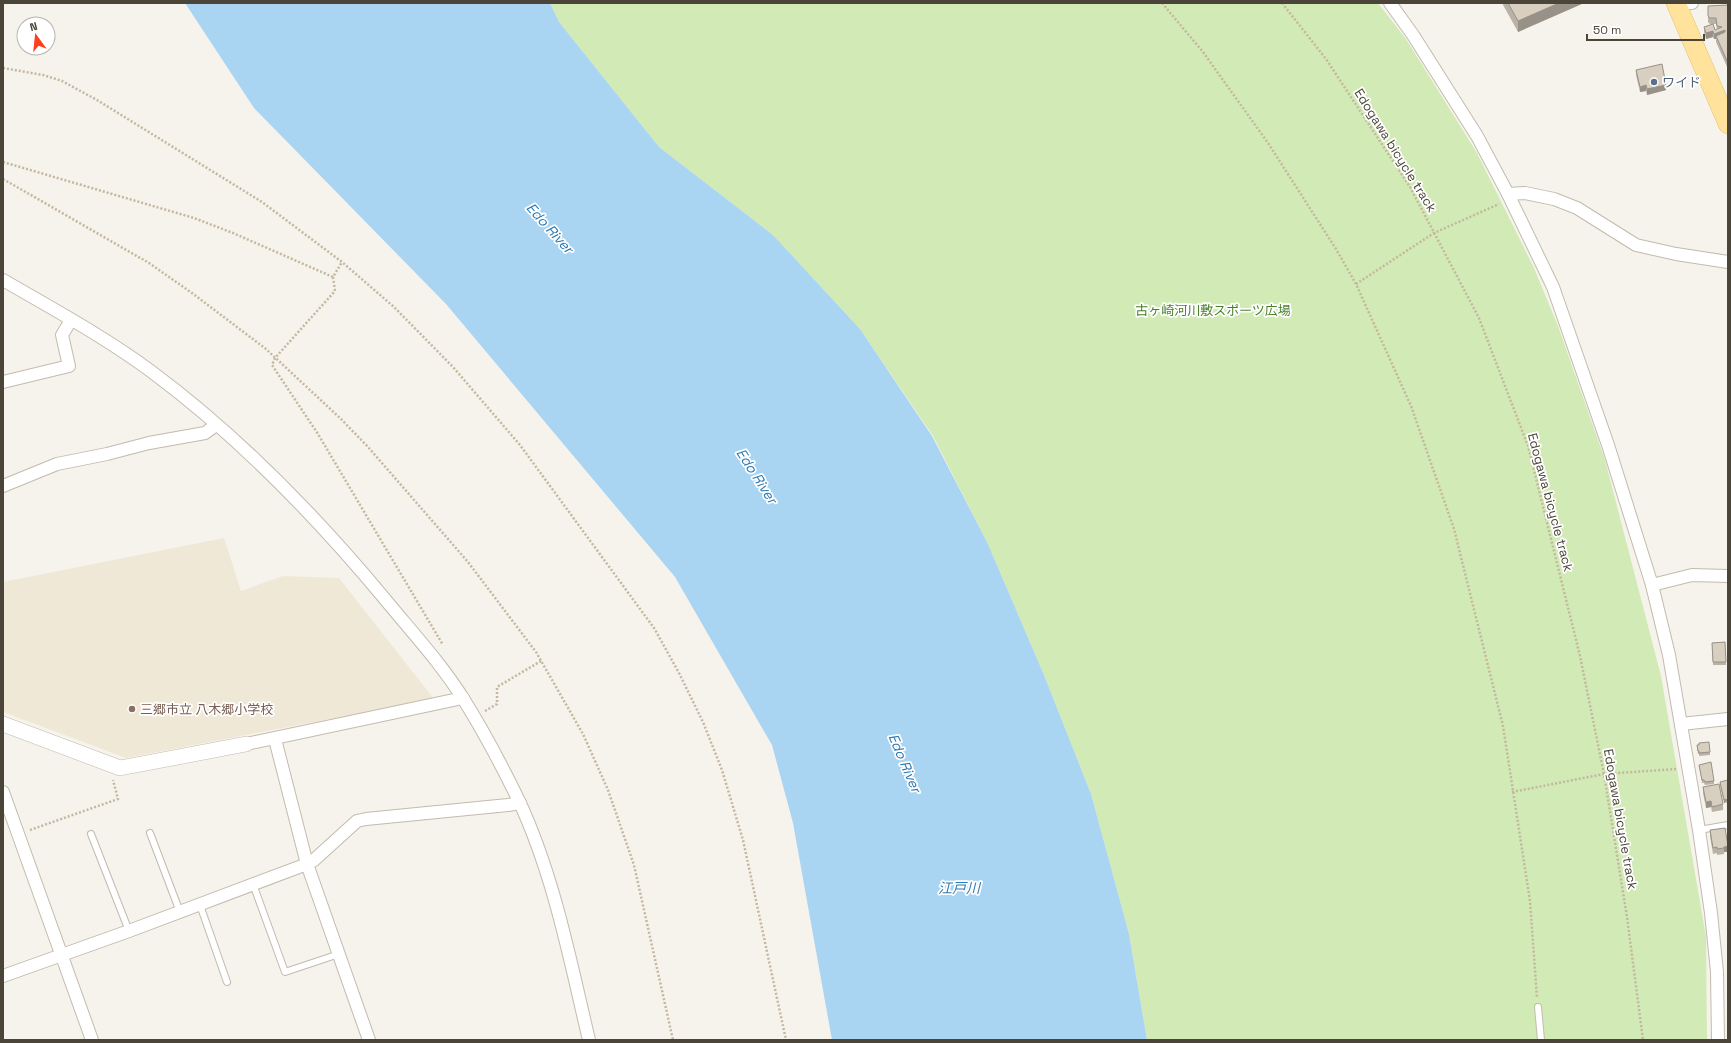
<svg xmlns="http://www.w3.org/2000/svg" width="1731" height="1043" viewBox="0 0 1731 1043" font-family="'Space Grotesk','Noto Sans JP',sans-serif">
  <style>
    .education { fill: #efe8d6 }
    .green { fill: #d2eab5 }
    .water { fill: #a9d4f2 }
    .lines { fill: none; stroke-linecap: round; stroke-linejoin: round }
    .service-casing { stroke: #c2bbae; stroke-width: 8 }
    .minor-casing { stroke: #c2bbae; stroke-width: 14 }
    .tertiary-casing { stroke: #c2bbae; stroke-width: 16 }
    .primary-casing { stroke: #e6c16a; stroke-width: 20 }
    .path { stroke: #c4b79f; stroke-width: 2.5; stroke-dasharray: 2 2; stroke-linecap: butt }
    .service { stroke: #fff; stroke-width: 6 }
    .minor { stroke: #fff; stroke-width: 12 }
    .tertiary { stroke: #fff; stroke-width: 15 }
    .primary { stroke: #ffe39c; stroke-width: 19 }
    .wall { fill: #bab2a6; fill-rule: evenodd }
    .shaded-wall { fill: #979187 }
    .building { fill: #d8cfc1; stroke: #979187 }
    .service-dot { fill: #5c6f8a; stroke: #fff; stroke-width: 1.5 }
    .education-dot { fill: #8d6e63; stroke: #fff; stroke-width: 1.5 }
    .labels { text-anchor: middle; stroke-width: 3.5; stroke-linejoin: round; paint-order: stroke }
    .service-label { font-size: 13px; fill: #4e5e75; stroke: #fff; text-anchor: start }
    .street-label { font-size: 13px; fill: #4b4439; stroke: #fff }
    .park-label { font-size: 13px; fill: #4a7f2a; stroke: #fff }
    .education-label { font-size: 13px; fill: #785e54; stroke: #fff; text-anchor: start }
    .water-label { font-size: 14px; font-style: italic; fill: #2e7ab2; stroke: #fff }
  </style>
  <rect width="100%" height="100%" fill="#f6f3ec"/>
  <polygon class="education" points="224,538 241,591 283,576 339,578 434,699 126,758 3,712 3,582"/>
  <polygon class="green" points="550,3 1378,3 1406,39 1477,153 1534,268 1558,326 1605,460 1661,676 1706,937 1707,1040 1147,1040 1129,934 1091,794 1044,675 987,542 933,436 860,329 773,235 659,147 559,22"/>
  <polygon class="water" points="185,3 550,3 559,22 659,147 773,235 860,329 932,436 987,542 1044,675 1091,794 1129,934 1147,1040 832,1040 793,823 772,745 675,577 446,304 254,108"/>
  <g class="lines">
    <defs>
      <g id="service">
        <polyline points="1699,830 1728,825"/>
        <polyline points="150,833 180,912"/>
        <polyline points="91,834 129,931"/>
        <polyline points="253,884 285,972 339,954"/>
        <polyline points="200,905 227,982"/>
        <polyline points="1538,1007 1541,1040"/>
      </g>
      <g id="minor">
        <polyline points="1390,3 1413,35 1477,136 1508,194 1553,287 1608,445 1652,585 1669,655 1699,830 1711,913 1717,972 1718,1040"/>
        <polyline points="1678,7 1686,3 1692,3"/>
        <polyline points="1508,194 1525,193 1554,199 1577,208 1636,245 1676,254 1728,262"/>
        <path d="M3 280C53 309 105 337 152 372 238 436 315 515 384 598 411 631 441 663 464 700 484 732 502 766 519 801 554 876 570 960 589 1040"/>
        <polyline points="3,382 69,366 62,335 71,320"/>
        <polyline points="3,486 57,464 107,454 149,443 205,433 216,425"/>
        <polyline points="1652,585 1692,575 1728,576"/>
        <polyline points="1681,724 1728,719"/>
        <polyline points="275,739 307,864 369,1040"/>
        <polyline points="246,744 463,698"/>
        <polyline points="3,792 92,1040"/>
        <polyline points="3,976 129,931 307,864 314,860 357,821 366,819 508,805 520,803"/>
      </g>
      <polyline id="tertiary" points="3,724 120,768 246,744"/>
      <polyline id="primary" points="1676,3 1728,124"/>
    </defs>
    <use href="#service" class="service-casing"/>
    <use href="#minor" class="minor-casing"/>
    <use href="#tertiary" class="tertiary-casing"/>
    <use href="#primary" class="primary-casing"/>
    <g class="path">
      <polyline points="1162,3 1203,52 1268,143 1336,249 1356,284 1411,406 1454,529 1503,726 1530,901 1537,998"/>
      <polyline points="1282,3 1326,59 1410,187 1479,318 1528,446 1580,656 1604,774 1627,917 1643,1040"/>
      <polyline points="3,68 43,75 62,81 97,100 262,202 342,262 394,307 453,367 520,445 654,628 679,673 703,722 722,770 743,840 786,1040"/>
      <polyline points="3,162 194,218 233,233 333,277 342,262"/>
      <polyline points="3,179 149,263 192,293 266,349 341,419 368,447 468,562 536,652 583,734 608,790 634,865 673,1040"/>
      <polyline points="333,277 335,291 275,358 272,365 318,434 443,645"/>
      <polyline points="1356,284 1434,233 1499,204"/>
      <polyline points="485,711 497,704 497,687 541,661"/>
      <polyline points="1512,792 1604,774 1676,769"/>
      <polyline points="30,830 118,799 113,780"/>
    </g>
    <use href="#service" class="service"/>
    <use href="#minor" class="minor"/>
    <use href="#tertiary" class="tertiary"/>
    <use href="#primary" class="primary"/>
  </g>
  <g class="wall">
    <polygon points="1502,3 1584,3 1518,32"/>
    <path d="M1728 5V69L1716 42V39H1714L1713 37 1706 39 1704 32V27L1713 24H1710L1708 22V6ZM1713 24H1716L1717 30H1715Z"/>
    <polygon points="1636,70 1666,90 1647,95 1646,91 1640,92 1636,75"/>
    <polygon points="1725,642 1726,665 1713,665 1712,643"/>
    <polygon points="1697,745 1710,752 1710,755 1699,756 1699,754 1698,754"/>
    <polygon points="1699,765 1714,781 1714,784 1705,785 1704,783 1702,783"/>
    <polygon points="1728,780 1728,804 1727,804 1726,802 1724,803 1720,785 1720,782"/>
    <polygon points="1703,787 1723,804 1723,810 1712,812 1711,807 1706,808 1703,793"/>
    <polygon points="1725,828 1724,854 1717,855 1717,853 1713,854 1710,836 1710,830"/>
  </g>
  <g class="shaded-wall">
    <polygon points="1559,3 1584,3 1518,32 1518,21"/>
    <polygon points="1725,30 1725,36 1716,36 1716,39 1714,39 1714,34"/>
    <polygon points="1713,31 1713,37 1706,39 1706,33"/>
    <polygon points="1646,85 1646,91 1640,92 1640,87"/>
    <polygon points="1666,85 1666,90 1647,95 1647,89"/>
    <polygon points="1726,799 1726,802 1724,803 1724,800"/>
    <polygon points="1711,801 1711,807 1706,808 1706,802"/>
    <polygon points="1728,846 1728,852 1724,852 1724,847"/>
  </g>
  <g class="building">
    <polygon points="1508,3 1559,3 1518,21"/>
    <polygon points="1728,5 1728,63 1716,36 1725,32 1725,30 1714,34 1713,31 1706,33 1704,27 1713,24 1715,30 1722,27 1717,26 1716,18 1710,18 1708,16 1708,6"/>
    <polygon points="1662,64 1666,85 1647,89 1646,85 1640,87 1636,70"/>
    <polygon points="1725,642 1726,662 1713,662 1712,643"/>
    <polygon points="1709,742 1710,752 1699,753 1699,751 1698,751 1697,745 1699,745 1699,743"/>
    <polygon points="1711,762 1714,781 1705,782 1704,780 1702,780 1699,765"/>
    <polygon points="1728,780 1728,801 1727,801 1726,799 1724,800 1720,782"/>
    <polygon points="1719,784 1723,804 1712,807 1711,801 1706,802 1703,787"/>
    <polygon points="1725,828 1728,846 1724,847 1724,848 1717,849 1717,847 1713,848 1710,830"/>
  </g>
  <circle class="service-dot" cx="1654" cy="82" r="4"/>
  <circle class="education-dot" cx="132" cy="709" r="4"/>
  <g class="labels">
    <g class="service-label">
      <text x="1662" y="87">ワイド</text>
    </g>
    <g class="street-label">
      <text transform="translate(1396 150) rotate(58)" y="5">Edogawa bicycle track</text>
      <text transform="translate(1551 502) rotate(75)" y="5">Edogawa bicycle track</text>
      <text transform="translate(1621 819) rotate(80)" y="5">Edogawa bicycle track</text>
    </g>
    <g class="park-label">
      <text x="1213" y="315">古ヶ崎河川敷スポーツ広場</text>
    </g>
    <g class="education-label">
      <text x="140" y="714">三郷市立 八木郷小学校</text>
    </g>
    <g class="water-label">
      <text transform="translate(550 228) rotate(48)" y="5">Edo River</text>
      <text transform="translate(757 476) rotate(57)" y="5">Edo River</text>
      <text transform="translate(905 763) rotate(67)" y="5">Edo River</text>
      <text x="959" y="893">江戸川</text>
    </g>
  </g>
  <rect width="1731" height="1043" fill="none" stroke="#4b4439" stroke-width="8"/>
  <g transform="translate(36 36) rotate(345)"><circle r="19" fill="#ffffff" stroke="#b7b4b0"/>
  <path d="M0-3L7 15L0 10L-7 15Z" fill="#fc3f1d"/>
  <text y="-6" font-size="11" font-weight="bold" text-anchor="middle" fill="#4b4439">N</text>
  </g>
  <path d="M1587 34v6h117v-6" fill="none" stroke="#4b4439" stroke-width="2"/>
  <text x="1593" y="34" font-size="12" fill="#4b4439" stroke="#ffffff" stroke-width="3" paint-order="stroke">50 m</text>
</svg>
